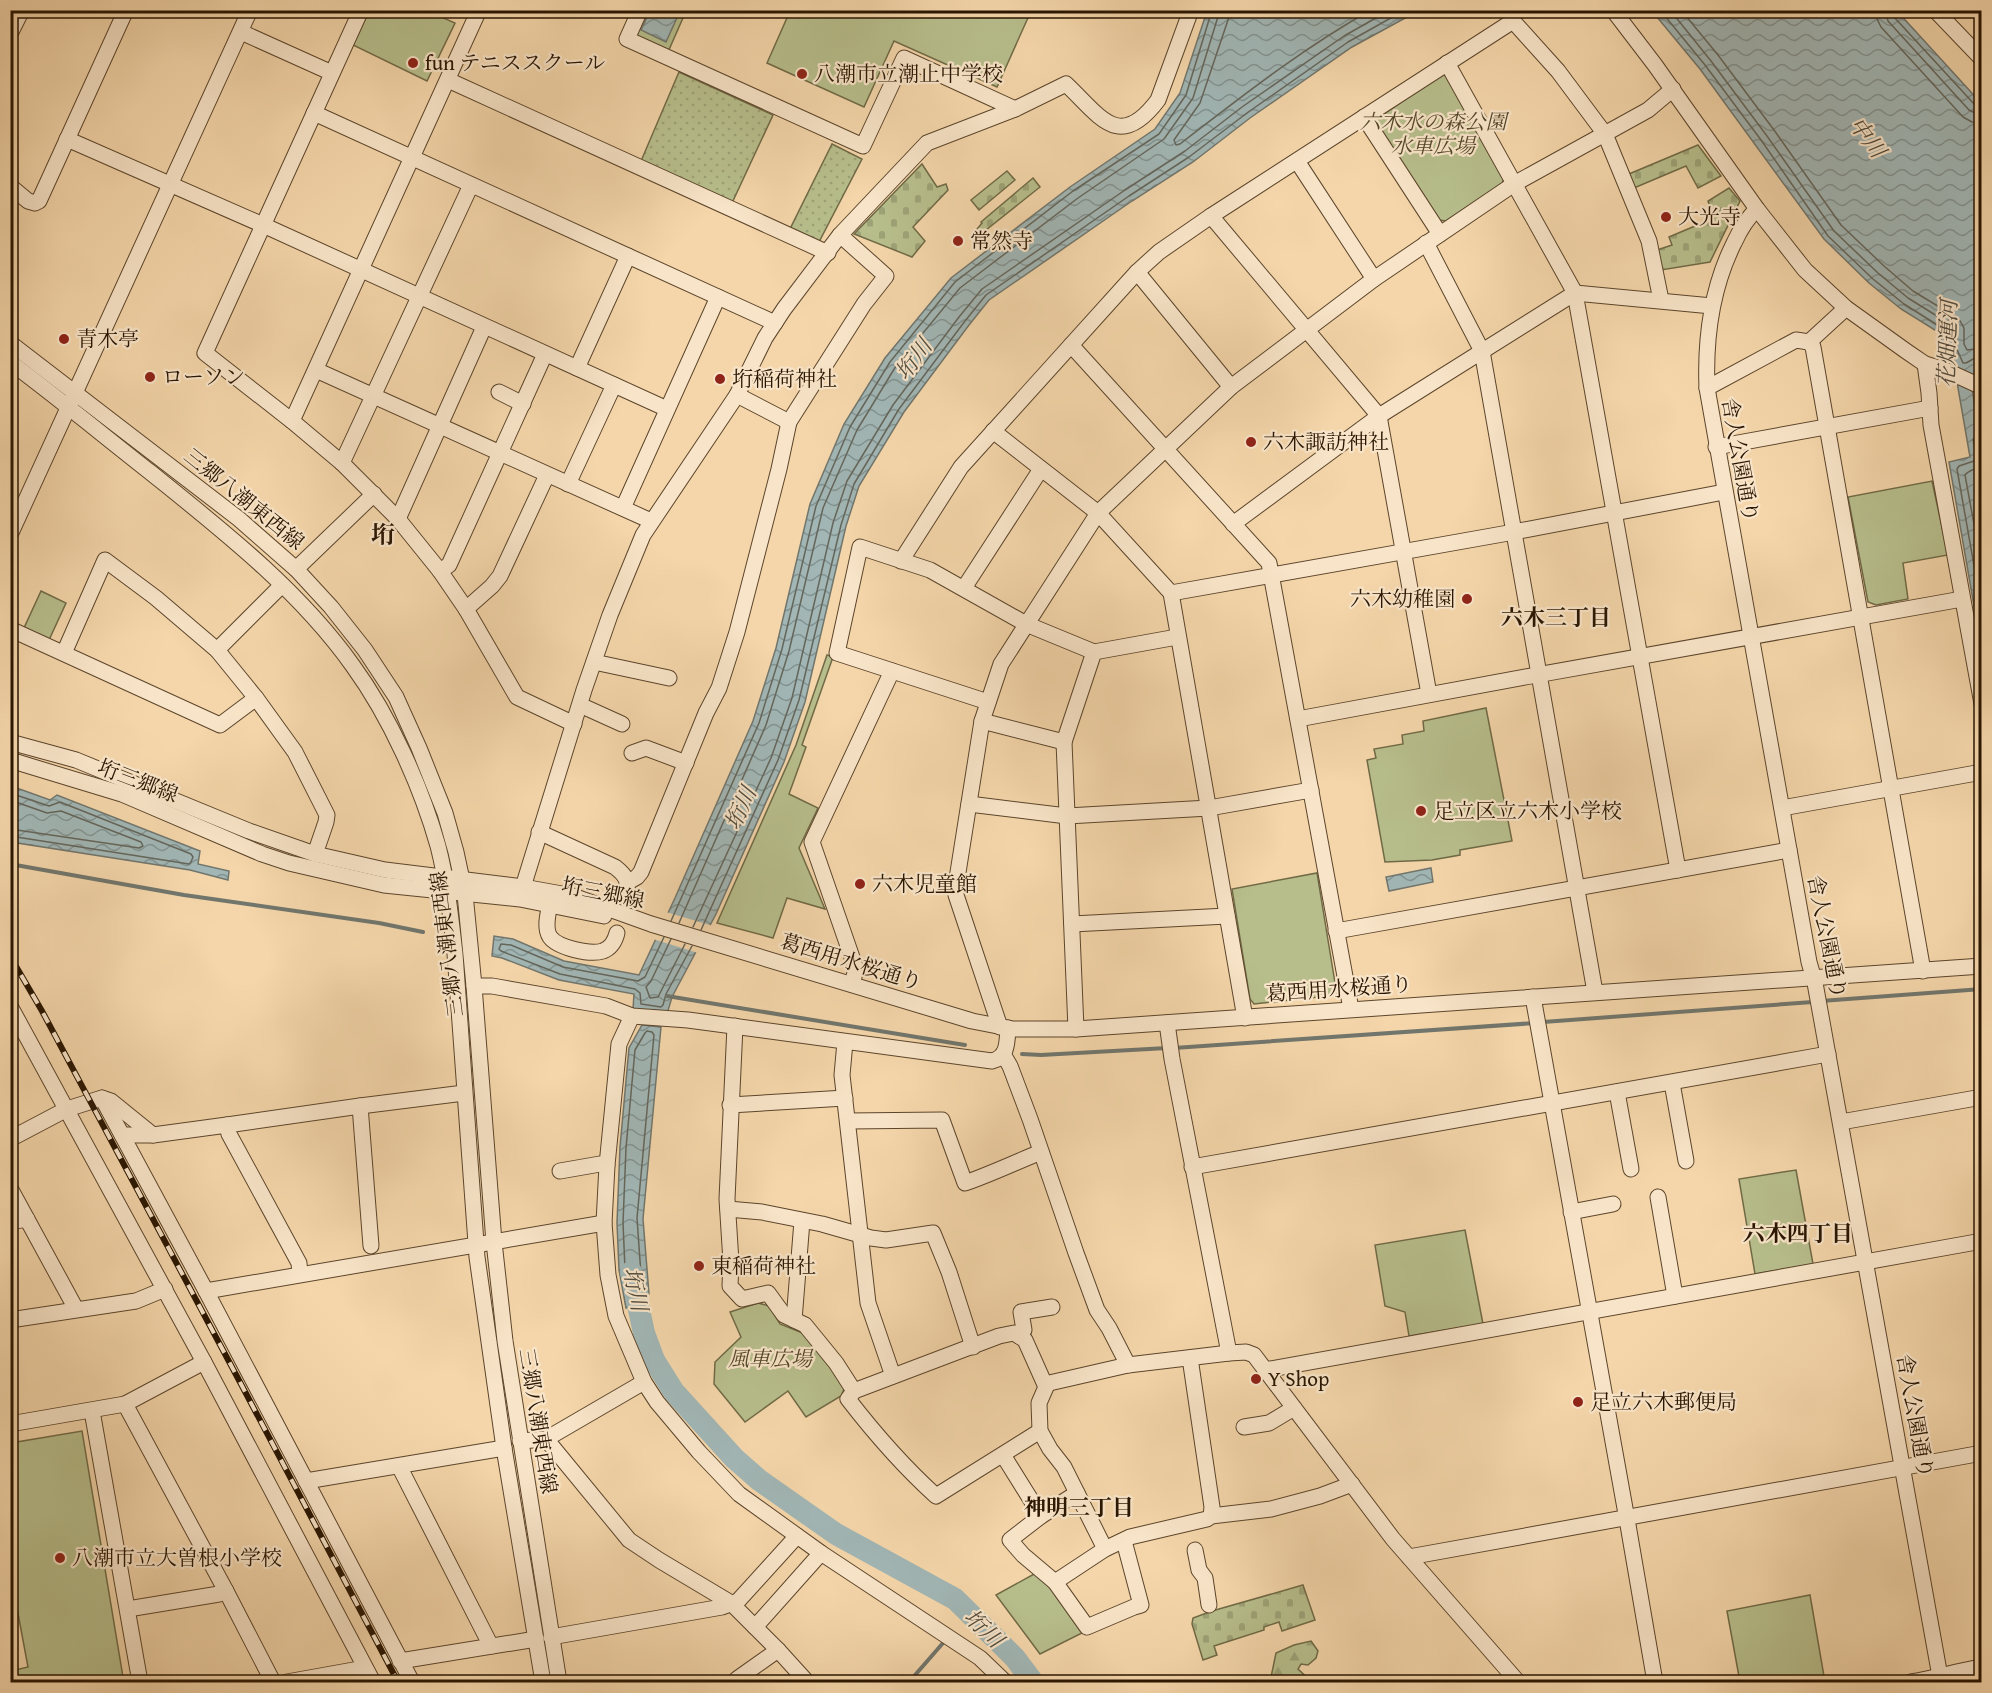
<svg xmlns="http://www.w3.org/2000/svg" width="1992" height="1693" viewBox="0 0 1992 1693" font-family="'Gentium Book Plus','Noto Serif JP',serif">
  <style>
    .grass { fill: url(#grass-dots); stroke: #706a46; stroke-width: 1.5 }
    .forest { fill: url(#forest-firs); stroke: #706a46; stroke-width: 1.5 }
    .cemetery { fill: url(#cemetery-stones); stroke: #706a46; stroke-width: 1.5 }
    .green { fill: #b7be8c; stroke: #706a46; stroke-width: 1.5 }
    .water { fill: url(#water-waves); stroke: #71766d; stroke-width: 1.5 }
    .pier { fill: #f4d6aa }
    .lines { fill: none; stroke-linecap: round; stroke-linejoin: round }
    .shore { stroke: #65665b; stroke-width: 1.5 }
    .stream { stroke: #71766d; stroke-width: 4 }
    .river { stroke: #a1b6b5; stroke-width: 22 }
    .minor-casing { stroke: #5c452b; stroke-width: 17 }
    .minor { stroke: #f8e4c8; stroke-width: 15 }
    .rail-casing { stroke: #291501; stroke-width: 6 }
    .rail { stroke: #f8e4c8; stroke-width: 4; stroke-dasharray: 11; stroke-linecap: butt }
    .poi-dot { fill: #8f2418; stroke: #f8e4c8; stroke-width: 2 }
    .labels { text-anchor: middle; stroke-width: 4.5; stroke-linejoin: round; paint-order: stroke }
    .poi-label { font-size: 21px; fill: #291501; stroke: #f8e4c8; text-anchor: start }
    .park-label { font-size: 21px; font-style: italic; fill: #54482b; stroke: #f8e4c8 }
    .street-label { font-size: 21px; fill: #291501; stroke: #f8e4c8 }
    .water-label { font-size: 22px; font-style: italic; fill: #534d40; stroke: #f8e4c8 }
    .neighbourhood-label { font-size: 22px; font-weight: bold; fill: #291501; stroke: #f8e4c8 }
    .quarter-label { font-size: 24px; font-weight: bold; fill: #291501; stroke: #f8e4c8 }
  </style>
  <defs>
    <pattern id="grass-dots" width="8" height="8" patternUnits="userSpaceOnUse" patternTransform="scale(1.5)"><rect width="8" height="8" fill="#b7be8c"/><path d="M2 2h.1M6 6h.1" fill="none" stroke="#9da277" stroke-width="1.8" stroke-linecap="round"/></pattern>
    <pattern id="forest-firs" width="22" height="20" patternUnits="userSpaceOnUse" patternTransform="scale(1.5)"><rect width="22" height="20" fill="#b7be8c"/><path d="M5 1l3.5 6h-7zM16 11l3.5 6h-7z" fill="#9da277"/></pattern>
    <pattern id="cemetery-stones" width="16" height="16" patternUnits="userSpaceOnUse" patternTransform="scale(1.5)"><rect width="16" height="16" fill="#b7be8c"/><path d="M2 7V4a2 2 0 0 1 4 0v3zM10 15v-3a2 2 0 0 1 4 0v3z" fill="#9da277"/></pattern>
    <pattern id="water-waves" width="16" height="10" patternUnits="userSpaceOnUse" patternTransform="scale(1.5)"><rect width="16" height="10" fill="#a1b6b5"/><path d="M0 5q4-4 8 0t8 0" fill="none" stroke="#839391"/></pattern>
  </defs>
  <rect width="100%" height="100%" fill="#f4d6aa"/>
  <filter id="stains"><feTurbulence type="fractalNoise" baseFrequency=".00333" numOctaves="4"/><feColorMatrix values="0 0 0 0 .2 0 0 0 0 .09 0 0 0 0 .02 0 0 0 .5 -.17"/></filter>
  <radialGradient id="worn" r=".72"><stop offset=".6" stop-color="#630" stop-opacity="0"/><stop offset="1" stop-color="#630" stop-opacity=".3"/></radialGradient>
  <g class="grass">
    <polygon points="679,72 773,115 732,203 641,161"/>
    <polygon points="832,144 862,159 819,242 790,229"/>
  </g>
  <polygon class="forest" points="1311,1641 1318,1651 1316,1658 1308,1665 1301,1664 1298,1669 1312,1682 1270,1682 1276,1653 1294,1645"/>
  <g class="cemetery">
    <polygon points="1698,145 1721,176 1698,188 1686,166 1634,188 1629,174"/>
    <polygon points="922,164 937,187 946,184 948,190 913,227 925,241 912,257 854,234"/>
    <polygon points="1007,171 1015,180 979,210 971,200"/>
    <polygon points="1033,178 1040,187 976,238 973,234 982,223 981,222"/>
    <polygon points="1729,188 1740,201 1710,262 1661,270 1657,250 1672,245 1669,237 1714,218 1708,201"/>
    <polygon points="1303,1585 1315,1620 1282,1631 1279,1622 1264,1627 1264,1630 1214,1646 1217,1655 1203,1660 1192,1624 1193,1618 1212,1611"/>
  </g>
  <g class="green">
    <polygon points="369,11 428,11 455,23 427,81 353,45"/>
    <polygon points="644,11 686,11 668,52 635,38"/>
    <polygon points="790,11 790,10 1031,11 997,87 894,41 864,107 767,63"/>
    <polygon points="1442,74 1448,76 1504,178 1502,184 1446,221 1439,220 1374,121"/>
    <polygon points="1932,481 1948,555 1903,563 1908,599 1876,605 1868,602 1848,497"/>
    <polygon points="41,591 66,603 49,640 24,628"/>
    <polygon points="827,655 833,657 802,745 806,747 789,794 818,808 799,848 825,909 787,898 773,938 717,923 796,745"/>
    <polygon points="1486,708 1512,841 1460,850 1460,855 1432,860 1385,862 1367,760 1376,758 1374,749 1403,744 1402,735 1424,731 1423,721"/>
    <polygon points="1317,873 1337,995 1254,1004 1250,999 1232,889"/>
    <polygon points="1796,1170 1813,1264 1755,1274 1739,1179"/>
    <polygon points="1465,1230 1483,1324 1409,1336 1405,1312 1385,1306 1375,1245"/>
    <polygon points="758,1303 769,1306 780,1324 805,1334 845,1387 841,1396 806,1417 788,1391 745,1422 714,1384 715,1362 741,1337 730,1312"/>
    <polygon points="82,1431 123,1677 88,1682 11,1682 11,1671 28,1667 11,1576 11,1443"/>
    <polygon points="1036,1573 1053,1590 1082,1633 1040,1654 996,1595"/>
    <polygon points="1810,1595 1825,1682 1740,1682 1727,1611"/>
  </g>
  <g class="water">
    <polygon points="650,11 680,11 666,42 641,30"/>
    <polygon points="1207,11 1418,11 1352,47 1250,118 1193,162 1132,201 989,300 969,325 904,412 859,486 846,526 805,702 784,762 716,914 672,997 667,1014 633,1009 634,994 559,980 502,958 492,956 494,936 513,939 564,961 639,975 675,898 753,721 776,648 810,504 844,424 885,358 951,278 1070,187 1155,129 1180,93"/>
    <polygon points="1652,11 1897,11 1981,103 1982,369 1974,375 1972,389 1982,448 1981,646 1949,462 1970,457 1957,382 1939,342 1943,335 1901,309 1869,283 1824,239 1700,69"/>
    <polygon points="11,786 50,800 57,795 200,851 198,864 229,871 228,880 190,870 11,842"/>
    <polygon points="1431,868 1433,882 1389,891 1386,877"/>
    <polygon points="642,1025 661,1027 643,1219 649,1294 626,1308 619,1270 617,1223 620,1147 629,1048"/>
  </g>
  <polygon class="pier" points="666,912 713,926 698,953 653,939"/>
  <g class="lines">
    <g class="shore">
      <path d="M1229 10 1228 20 1200 103 1174 140 1176 145 1180 144C1241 97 1303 48 1371 10"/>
      <polyline points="1660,10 1705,65 1761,140 1828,236 1873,279 1904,304 1947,331 1949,336 1946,344 1956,365"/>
      <polyline points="1670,10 1711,61 1767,136 1834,231 1878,273 1908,298 1953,326 1956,334 1955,345 1963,363 1966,363 1975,358 1982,357"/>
      <polyline points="1681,10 1718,55 1774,130 1841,225 1884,266 1913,291 1959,319 1964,328 1964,344 1967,350 1982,348"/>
      <polyline points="1876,10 1877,19 1881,27 1963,117 1972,122 1982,123"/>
      <polyline points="1885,10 1888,21 1969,110 1975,113 1982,114"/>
      <polyline points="1893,10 1894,17 1975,105 1982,107"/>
      <polyline points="1982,437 1976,437 1973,439 1976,456 1974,461 1959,466 1957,469 1982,611"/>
      <path d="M1982 464C1977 470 1968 470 1965 475L1982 568"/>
      <polyline points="10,793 49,806 60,802 191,854 193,857 191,862 189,864 10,836"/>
      <polyline points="10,800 47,813 61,811 141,842 143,846 139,848 10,829"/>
      <polyline points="671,921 759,723 782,649 816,506 850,427 890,362 955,282 1073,191 1159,134 1186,95 1212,10"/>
      <polyline points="679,923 766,725 789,651 823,508 857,430 896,366 960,288 1078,198 1164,139 1193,98 1220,10"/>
      <polyline points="693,927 771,758 792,698 833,523 847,481 893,405 959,317 982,289 1125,190 1185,151 1242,107 1344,36 1390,10"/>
      <polyline points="701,930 778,760 799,700 841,525 854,484 899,409 965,321 986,295 1129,196 1189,157 1247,113 1348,42 1405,10"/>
      <polyline points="664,937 645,977 638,981 563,967 511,945 501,944 499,949 501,951 560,974 635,989 640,993 641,1004 661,1007 663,1005 666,994 692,946"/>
      <polyline points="671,939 651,981 646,987 650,998 658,997 685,944"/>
      <polygon points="647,1031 652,1032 654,1035 637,1218 642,1289 633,1296 630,1294 625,1269 623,1223 626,1148 635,1050 645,1033"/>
    </g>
    <g class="stream">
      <polyline points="10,864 184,895 379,923 423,932"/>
      <polyline points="667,996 965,1045"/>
      <polyline points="1821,1001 1982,989"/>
      <polyline points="1543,1022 1813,1002"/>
      <polyline points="1174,1048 1535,1023"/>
      <polyline points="1022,1054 1041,1055 1167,1048"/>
      <polyline points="909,1682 943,1643"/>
    </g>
    <polyline class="river" points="631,1272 644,1333 654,1360 674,1392 734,1458 759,1480 836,1534 955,1599 1015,1658 1033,1682"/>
    <defs>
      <g id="minor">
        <polyline points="361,10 205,353 292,421 342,463 398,519 440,571 466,609 517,697 574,724"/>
        <polyline points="640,10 627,39 863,146 904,58 1015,109"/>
        <polyline points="1613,10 1655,65 1757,209 1805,270 1846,308 1906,351 1925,364 1945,370 1982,387"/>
        <polyline points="1935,10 1982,59"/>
        <polyline points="241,32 332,73"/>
        <polyline points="10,34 22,10"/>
        <polyline points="1447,63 1575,293 1678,870"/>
        <polyline points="448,80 828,253"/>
        <polyline points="314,113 628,256 577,368"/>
        <polyline points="1364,117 1440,234"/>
        <polyline points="67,139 263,225 667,409"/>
        <polyline points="1297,161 1374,279"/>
        <polyline points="10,186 28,201 35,203 39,201 126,10"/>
        <path d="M1757 209C1746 219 1740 230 1734 243 1711 289 1705 338 1707 388L1809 962 1815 983 1941 1682"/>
        <polyline points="1211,216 1379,416 1429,694"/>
        <polyline points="1426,243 1482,351 1595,992"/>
        <polyline points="628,256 775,323"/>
        <polyline points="1137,272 1231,387"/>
        <polyline points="1809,342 1846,308"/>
        <polyline points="10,343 239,519 296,569 331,607 365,650 396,697 419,748 445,813 456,852 465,894 474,986 494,1242 505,1341 559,1682"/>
        <polyline points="1071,345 1269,563 1351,1009"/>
        <path d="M10 362C58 398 103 435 150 472 222 530 299 590 353 666 390 717 421 786 438 846 447 881 451 918 455 954L477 1257 504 1448 543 1682"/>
        <polyline points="1925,364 1929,393 1931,425 1982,704"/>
        <polyline points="316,370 651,521"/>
        <polyline points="1707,388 1796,340 1809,342 1813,347 1923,971"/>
        <polyline points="499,392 523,404"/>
        <polyline points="737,395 789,422"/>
        <polyline points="292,421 479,10"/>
        <polyline points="993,431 1098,513 1171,593 1245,1018"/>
        <polyline points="1716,447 1930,408"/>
        <polyline points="342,463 471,185"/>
        <polyline points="568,484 614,385"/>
        <polyline points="623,508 718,297"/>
        <polyline points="398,519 484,327"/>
        <polyline points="1233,524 1379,416 1575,293 1712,306"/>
        <polyline points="10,535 250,10"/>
        <polyline points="901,561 961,467 1137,272 1159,252 1211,216 1513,21 1558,71 1605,134 1649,241 1661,300"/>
        <polyline points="296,569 374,494"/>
        <polyline points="440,571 449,565 545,354"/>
        <polyline points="964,588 1041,469"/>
        <polyline points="1171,593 1514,532 1724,492"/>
        <polyline points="466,609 492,586 500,576 547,475"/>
        <polyline points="10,629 220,725 256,698 217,650 282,585"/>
        <polyline points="64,653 105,560 156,598 217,650"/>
        <polyline points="594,662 669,678"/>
        <polyline points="256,698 295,752 327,815 326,822 315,854"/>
        <polyline points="988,702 837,653 860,547 930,570 1026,624 1094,652 1177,637"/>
        <polyline points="580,705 622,724"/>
        <path d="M1298 719C1519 677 1740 639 1962 599"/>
        <polyline points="982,721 1064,742"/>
        <polyline points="10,742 76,760 249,831 315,854 385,870 523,887 573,896 651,924 972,1021 1013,1029 1076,1029 1982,966"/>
        <polyline points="632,753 646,748 686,763"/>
        <polyline points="10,760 122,794 262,854 289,863 384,885 520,899 604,916"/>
        <polyline points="969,804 1067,816 1209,808 1311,790"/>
        <polyline points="1782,808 1982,772"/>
        <path d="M539 832 615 867C628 877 628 881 627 897"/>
        <polyline points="628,882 637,877 641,872 706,713 719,688 737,632 779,469 789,422 864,304 886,276 840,235"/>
        <path d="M523 887 584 690 610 615 643 535 737 395 765 338 784 309 840 235 927 143 1015 109 1066 84C1100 116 1119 152 1158 100L1191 10"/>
        <path d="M550 904C548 914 544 928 550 937 558 948 590 955 603 951 611 948 615 941 617 933"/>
        <polyline points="1072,924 1227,916"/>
        <polyline points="1336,931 1789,850"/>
        <polyline points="852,984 856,969 812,842 892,671"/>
        <path d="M474 986H492L606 1006 632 1016 688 1020 992 1061C1008 1057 1007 1042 1008 1028"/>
        <polyline points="1533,997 1628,1525 1655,1682"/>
        <polyline points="10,1006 204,1362 373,1682"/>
        <polyline points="632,1016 619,1044 607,1165 604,1223 608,1275 616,1316 644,1382 657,1402 699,1452 739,1494 821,1553 980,1658 1005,1682"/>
        <polyline points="1167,1023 1172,1059 1229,1353"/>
        <polyline points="735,1026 727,1199 731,1262 730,1286 742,1299 768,1293 784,1315 805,1325 836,1363 854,1391 999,1336 1014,1333 1025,1340 1046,1387 1039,1403 1040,1431 1050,1449 1064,1467 1105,1549"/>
        <polyline points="1000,1027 956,895 956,885 982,721 1001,664 1098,513 1231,387 1374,279 1514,184 1648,110 1673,89"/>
        <polyline points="1076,1029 1064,742 1094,652"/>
        <polyline points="845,1042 842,1075 868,1303 893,1376"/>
        <polyline points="1003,1054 1010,1066 1030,1119 1076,1253 1097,1310 1109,1328 1128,1365"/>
        <polyline points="1672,1083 1686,1161"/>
        <polyline points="1617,1092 1631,1169"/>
        <polyline points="102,1098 111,1101 153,1135"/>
        <polyline points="730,1105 845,1098"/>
        <polyline points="360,1106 371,1246"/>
        <path d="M848 1121 942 1120 965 1183C991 1174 1016 1162 1041 1152"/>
        <polyline points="1841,1122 1982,1097"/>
        <polyline points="227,1125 360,1106 464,1093"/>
        <polyline points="122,1135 153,1135 227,1125 229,1134 299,1263 300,1274"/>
        <polyline points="10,1139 67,1109 102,1098 206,1291 412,1682"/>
        <polyline points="1192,1167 1828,1054"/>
        <polyline points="560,1171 600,1164 607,1165"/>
        <polyline points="10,1188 76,1309"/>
        <polyline points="1658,1197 1675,1296"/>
        <polyline points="728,1209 762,1212 822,1224 871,1238 886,1240 933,1233 949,1272 973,1347"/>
        <polyline points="1571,1212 1613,1204"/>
        <polyline points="10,1222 27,1219"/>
        <polyline points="206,1291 604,1223"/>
        <polyline points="10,1320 136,1301 165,1289"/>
        <polyline points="794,1320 802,1221"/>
        <polyline points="1019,1336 1024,1330 1021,1312 1052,1307"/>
        <polyline points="1265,1370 1982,1241"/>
        <polyline points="1045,1384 1128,1365 1229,1353 1246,1352 1254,1355 1393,1539 1518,1682"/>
        <path d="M854 1391 848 1399C875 1434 903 1466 936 1496L1040 1431"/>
        <polyline points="125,1404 226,1591 273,1682"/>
        <polyline points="92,1411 140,1682"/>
        <polyline points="10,1424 125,1404 204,1362"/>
        <polyline points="1244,1427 1269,1423 1294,1408"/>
        <polyline points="546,1439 629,1540 659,1560 731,1603 778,1650 807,1682"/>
        <polyline points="520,1441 546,1439 644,1382"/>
        <polyline points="1003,1455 1041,1516"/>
        <polyline points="399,1466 491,1646"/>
        <polyline points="306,1481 504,1448"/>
        <polyline points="1077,1493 1041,1516 1010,1540 1023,1555 1055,1582 1087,1627 1134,1607 1141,1605 1124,1541"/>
        <polyline points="1211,1516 1271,1509 1320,1496 1352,1484"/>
        <polyline points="1195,1550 1199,1570 1205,1578 1209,1605"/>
        <polyline points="1409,1557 1982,1453"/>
        <polyline points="1055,1582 1105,1549 1130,1537 1207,1519 1211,1516 1212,1507 1190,1358"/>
        <polyline points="128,1609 219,1594 226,1591"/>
        <polyline points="755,1627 821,1553"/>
        <polyline points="551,1637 722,1607 738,1601 797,1536"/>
        <polyline points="400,1661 536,1639"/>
        <polyline points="287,1682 365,1668"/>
        <polyline points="738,1682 737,1679 778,1650"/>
        <path d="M1911 1682C1935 1678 1958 1671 1982 1667"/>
      </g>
    </defs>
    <use href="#minor" class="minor-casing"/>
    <use href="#minor" class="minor"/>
    <defs>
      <polyline id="rail" points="10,956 42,1011 241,1384 398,1682"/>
    </defs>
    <use href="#rail" class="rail-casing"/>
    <use href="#rail" class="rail"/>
  </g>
  <g class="poi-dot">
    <circle cx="413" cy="63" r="6"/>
    <circle cx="802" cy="74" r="6"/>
    <circle cx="1666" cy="217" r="6"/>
    <circle cx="958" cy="241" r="6"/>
    <circle cx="64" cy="339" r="6"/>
    <circle cx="150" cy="377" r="6"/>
    <circle cx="720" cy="379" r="6"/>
    <circle cx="1251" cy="442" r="6"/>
    <circle cx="1467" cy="599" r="6"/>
    <circle cx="1421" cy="811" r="6"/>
    <circle cx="860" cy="884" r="6"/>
    <circle cx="699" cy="1266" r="6"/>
    <circle cx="1256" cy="1379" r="6"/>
    <circle cx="1578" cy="1402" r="6"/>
    <circle cx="60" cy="1558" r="6"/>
  </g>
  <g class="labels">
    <g class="poi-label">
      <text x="425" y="70">fun テニススクール</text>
      <text x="814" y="81">八潮市立潮止中学校</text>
      <text x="1678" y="224">大光寺</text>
      <text x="970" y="248">常然寺</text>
      <text x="76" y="346">青木亭</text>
      <text x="162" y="384">ローソン</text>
      <text x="732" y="386">垳稲荷神社</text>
      <text x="1263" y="449">六木諏訪神社</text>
      <text x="1455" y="606" text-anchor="end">六木幼稚園</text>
      <text x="1433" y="818">足立区立六木小学校</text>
      <text x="872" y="891">六木児童館</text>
      <text x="711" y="1273">東稲荷神社</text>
      <text x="1268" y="1386">Y Shop</text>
      <text x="1590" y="1409">足立六木郵便局</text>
      <text x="72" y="1565">八潮市立大曽根小学校</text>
    </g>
    <g class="park-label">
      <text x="1433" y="129">六木水の森公園<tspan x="1433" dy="24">水車広場</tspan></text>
      <text x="770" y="1366">風車広場</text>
    </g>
    <g class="street-label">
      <text transform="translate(1740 460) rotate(80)" y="7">舎人公園通り</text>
      <text transform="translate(244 499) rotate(39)" y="7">三郷八潮東西線</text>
      <text transform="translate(138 781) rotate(21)" y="7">垳三郷線</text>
      <text transform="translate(603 893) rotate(11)" y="7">垳三郷線</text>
      <text transform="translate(1827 937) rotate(79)" y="7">舎人公園通り</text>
      <text transform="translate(447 944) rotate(-97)" y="7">三郷八潮東西線</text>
      <text transform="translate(851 962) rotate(17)" y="7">葛西用水桜通り</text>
      <text transform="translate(1339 989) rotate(-4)" y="7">葛西用水桜通り</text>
      <text transform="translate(1915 1416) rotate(80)" y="7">舎人公園通り</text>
      <text transform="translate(538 1421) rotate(81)" y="7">三郷八潮東西線</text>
    </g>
    <g class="water-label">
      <text transform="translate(1868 137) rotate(53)" y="8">中川</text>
      <text transform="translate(1947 344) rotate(-88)" y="8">花畑運河</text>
      <text transform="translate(913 359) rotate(-53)" y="8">垳川</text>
      <text transform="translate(740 808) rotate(-65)" y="8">垳川</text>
      <text transform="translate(636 1289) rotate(78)" y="8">垳川</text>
      <text transform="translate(984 1628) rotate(44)" y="8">垳川</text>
    </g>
    <g class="neighbourhood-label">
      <text x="1556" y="625">六木三丁目</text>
      <text x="1798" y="1241">六木四丁目</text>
      <text x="1079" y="1515">神明三丁目</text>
    </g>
    <g class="quarter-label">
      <text x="383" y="543">垳</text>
    </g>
  </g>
  <rect width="1992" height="1693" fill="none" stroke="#f4d6aa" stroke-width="36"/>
  <rect x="12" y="12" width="1968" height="1669" fill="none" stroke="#291501" stroke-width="3"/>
  <rect x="18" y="18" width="1956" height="1657" fill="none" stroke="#291501" stroke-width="1.5"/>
  <rect width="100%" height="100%" filter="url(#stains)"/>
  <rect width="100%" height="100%" fill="url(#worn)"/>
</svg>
